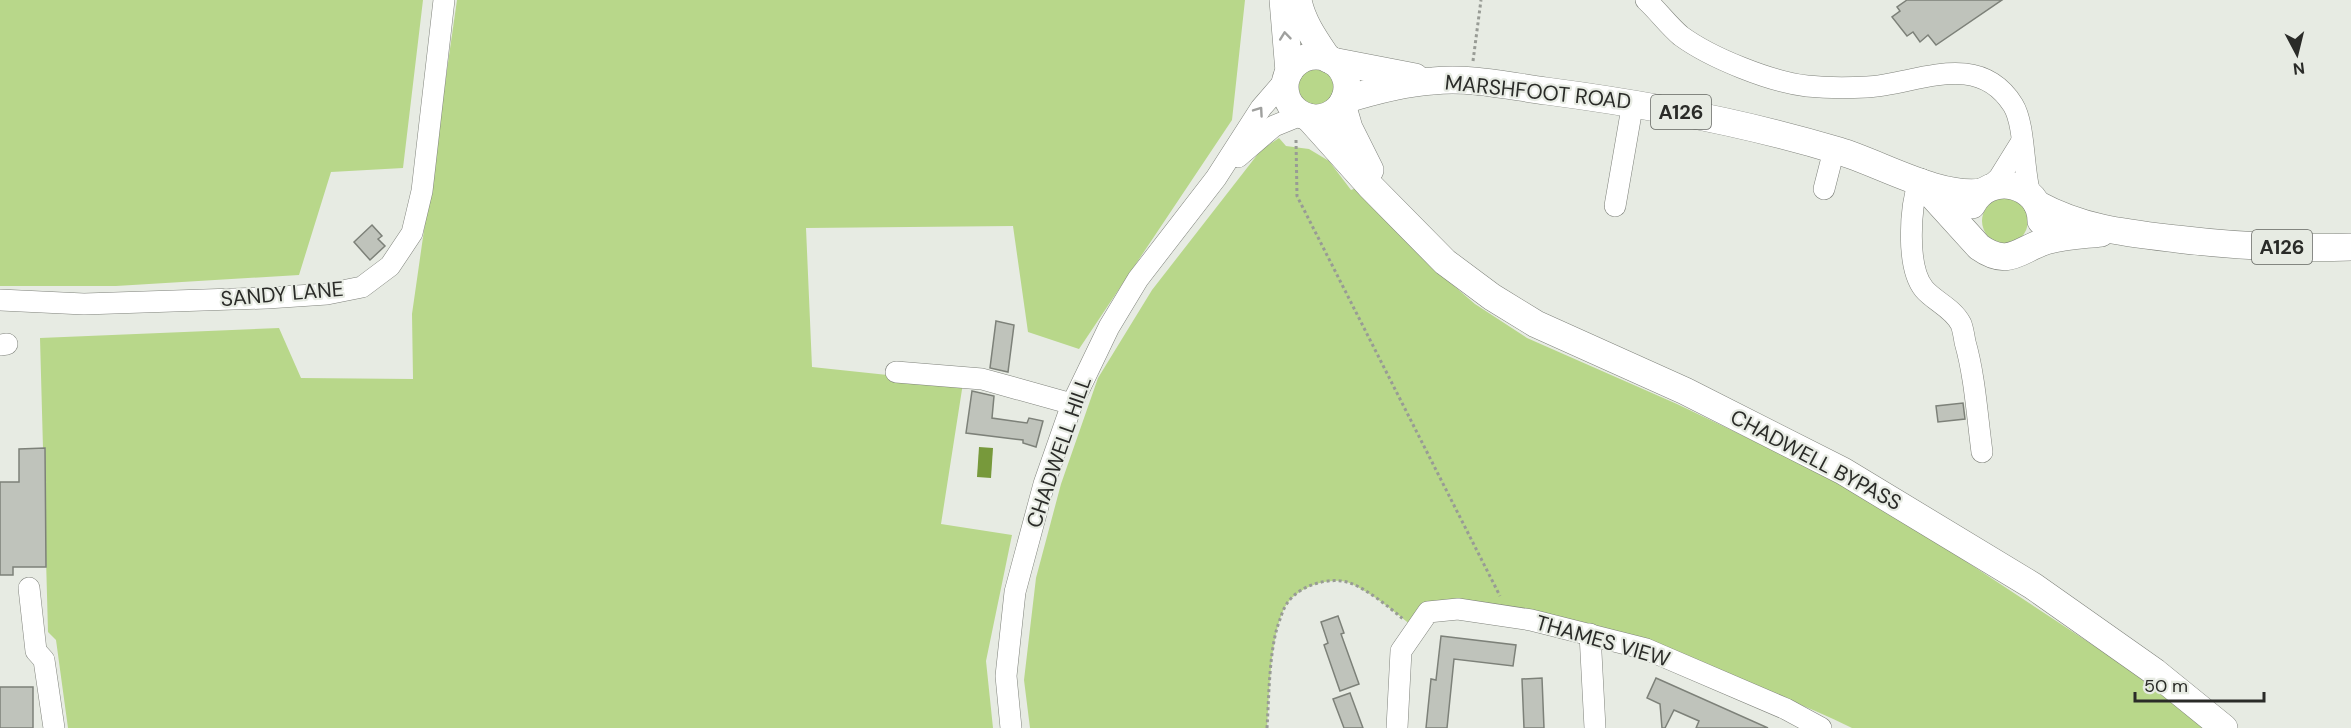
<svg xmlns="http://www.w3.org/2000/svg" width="2351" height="728" viewBox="0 0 2351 728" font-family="'DM Sans',sans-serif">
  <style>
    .green { fill: #b8d78a }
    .water { fill: #77993b }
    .building { fill: #bfc3bb; stroke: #7d8179; stroke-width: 1.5 }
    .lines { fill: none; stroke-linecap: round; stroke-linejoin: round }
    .minor-casing { stroke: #7f827b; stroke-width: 22 }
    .major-casing { stroke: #7f827b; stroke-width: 28 }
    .path { stroke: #989b95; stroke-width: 3; stroke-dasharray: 3 3; stroke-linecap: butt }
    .minor { stroke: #fff; stroke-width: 21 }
    .major { stroke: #fff; stroke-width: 27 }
    .oneway { stroke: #9fa09e }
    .labels { text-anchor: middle; stroke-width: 4.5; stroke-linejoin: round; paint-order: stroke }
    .shield { fill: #e7ebe3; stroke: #636560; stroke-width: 1.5 }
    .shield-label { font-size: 20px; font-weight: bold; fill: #2a2b28 }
    .street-label { font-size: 21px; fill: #2a2b28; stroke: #e7ebe3 }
  </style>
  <rect width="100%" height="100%" fill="#e7ebe3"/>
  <g class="green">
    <polygon points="0,0 423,0 403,168 331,172 299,275 116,286 0,286"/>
    <polygon points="457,0 1245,0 1232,120 1079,349 1028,332 1013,226 806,228 812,367 963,383 941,524 1012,535 986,661 993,728 68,728 56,640 48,632 40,338 279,328 301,378 413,379 412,314"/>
    <circle cx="1316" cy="87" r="18"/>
    <path d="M1279 138 1286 146 1309 149 1329 161 1351 190 1361 186 1432 267 1475 304 1527 338 1677 404 1837 481 1932 539 2146 680 2204 728H1852C1728 667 1591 642 1458 609L1416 629C1396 613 1375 595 1352 584 1342 579 1330 581 1320 583 1308 586 1297 592 1289 601 1270 624 1269 698 1267 728H1030L1024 680 1036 578 1061 484 1098 378 1152 290 1261 150Z"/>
    <circle cx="2005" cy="221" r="23"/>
  </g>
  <polygon class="water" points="979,447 993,448 991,478 977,477"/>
  <g class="building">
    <polygon points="1907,0 2002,0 1936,45 1928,35 1920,42 1913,32 1907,36 1892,17 1900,11 1897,7"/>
    <polygon points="372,225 382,236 378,239 385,246 370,260 354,242"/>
    <polygon points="996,321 1014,325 1008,372 990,368"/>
    <polygon points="972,391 994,396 992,418 1027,423 1029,418 1043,421 1036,447 1023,443 1023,440 966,433"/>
    <polygon points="1963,403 1965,419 1938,422 1936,406"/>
    <polygon points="45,448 46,567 13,567 13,575 0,575 0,482 19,482 19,449"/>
    <polygon points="1338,616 1344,633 1341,634 1359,684 1340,691 1324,645 1328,643 1321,622"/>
    <polygon points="1441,636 1516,645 1513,666 1454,659 1447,728 1426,728 1431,679 1436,680"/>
    <polygon points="1542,678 1544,728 1524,728 1522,679"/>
    <polygon points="1656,678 1768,728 1696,728 1699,721 1674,710 1665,728 1662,728 1660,704 1647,698"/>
    <rect x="0" y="687" width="33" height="41"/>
    <polygon points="1350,693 1363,728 1344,728 1333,699"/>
  </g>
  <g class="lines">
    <defs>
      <g id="minor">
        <path d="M1646 0C1658 11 1669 26 1681 36 1711 58 1771 82 1807 86 1826 88 1848 88 1867 87 1917 84 1978 49 2013 105 2025 124 2023 170 2030 194"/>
        <polyline points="1238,157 1274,126 1301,115"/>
        <path d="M1919 182C1910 207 1906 267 1924 289 1934 301 1953 308 1961 324 1963 329 1964 336 1965 342 1975 377 1977 415 1982 452"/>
        <polyline points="1824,189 1834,150"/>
        <polyline points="1987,189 1999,178 2022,141"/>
        <polyline points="1615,206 1633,102"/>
        <polyline points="0,300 84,304 267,298 327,294 362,287 390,266 412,233 422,191 444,0"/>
        <polyline points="0,345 7,344"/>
        <polyline points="896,372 982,379 1072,404"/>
        <polyline points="29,588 36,651 44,660 54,728"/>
        <polyline points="1590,634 1595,728"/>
        <polyline points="1011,728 1006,676 1015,592 1044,484 1072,404 1109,327 1138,279 1216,178 1261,108 1286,79"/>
        <polyline points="1397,728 1401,651 1428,612 1458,609 1531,620 1646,649 1786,709 1821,728"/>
      </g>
      <g id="major">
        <polyline points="1283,0 1289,72"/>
        <path d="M1298 0C1302 22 1316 41 1328 59"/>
        <circle cx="1316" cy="87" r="31"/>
        <polyline points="1332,61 1415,77"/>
        <path d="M1344 100C1373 91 1402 83 1433 81 1470 77 1509 86 1546 91 1646 104 1743 122 1839 151 1882 164 1938 198 1982 192"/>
        <polyline points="1342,104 1349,128 1370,170"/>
        <polyline points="1308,117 1370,186 1445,262 1492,297 1536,324 1685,391 1843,471 2033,586 2155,672 2224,728"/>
        <path d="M1920 182 1979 247C2010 269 2020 248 2049 240 2066 236 2084 235 2101 233"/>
        <path d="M2037 204C2083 229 2126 233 2177 239 2235 246 2293 249 2351 247"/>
        <path d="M1972 205C1989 171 2041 183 2041 221"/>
      </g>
    </defs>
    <use href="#minor" class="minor-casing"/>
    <use href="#major" class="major-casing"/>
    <g class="path">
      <polyline points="1473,61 1481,0"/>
      <polyline points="1296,140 1297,196 1500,596"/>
      <path d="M1267 728C1269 697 1269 657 1277 628 1280 620 1283 608 1288 602 1300 585 1330 576 1350 583 1367 589 1389 607 1403 619"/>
    </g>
    <use href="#minor" class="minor"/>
    <use href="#major" class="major"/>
  </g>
  <defs><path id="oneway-chevron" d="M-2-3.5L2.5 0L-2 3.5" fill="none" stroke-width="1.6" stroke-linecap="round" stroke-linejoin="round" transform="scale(1.5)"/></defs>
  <g class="oneway">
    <use href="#oneway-chevron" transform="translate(1285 36) rotate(-96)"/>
    <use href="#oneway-chevron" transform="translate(1259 111) rotate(-55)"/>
  </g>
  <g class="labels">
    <g class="shield">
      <rect x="1651" y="95" width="60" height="34" rx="4.5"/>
      <rect x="2252" y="230" width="60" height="34" rx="4.5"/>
    </g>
    <g class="shield-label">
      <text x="1681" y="119">A126</text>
      <text x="2282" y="254">A126</text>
    </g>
    <g class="street-label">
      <text transform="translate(1538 92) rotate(6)" y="7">MARSHFOOT ROAD</text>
      <text transform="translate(282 294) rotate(-5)" y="7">SANDY LANE</text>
      <text transform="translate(1059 452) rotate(-71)" y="7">CHADWELL HILL</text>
      <text transform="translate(1816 460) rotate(28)" y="7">CHADWELL BYPASS</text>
      <text transform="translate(1603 641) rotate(16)" y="7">THAMES VIEW</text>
    </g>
  </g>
  <g transform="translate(2297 54) rotate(173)" stroke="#e7ebe3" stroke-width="4.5" paint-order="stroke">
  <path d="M0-4.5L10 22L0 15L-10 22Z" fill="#2a2b28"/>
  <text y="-9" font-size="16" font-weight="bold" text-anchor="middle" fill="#2a2b28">N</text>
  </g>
  <path d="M2135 692v9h129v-9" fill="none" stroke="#2a2b28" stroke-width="3"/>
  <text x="2144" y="692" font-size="18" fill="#2a2b28" stroke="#e7ebe3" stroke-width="4.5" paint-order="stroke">50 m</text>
</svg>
